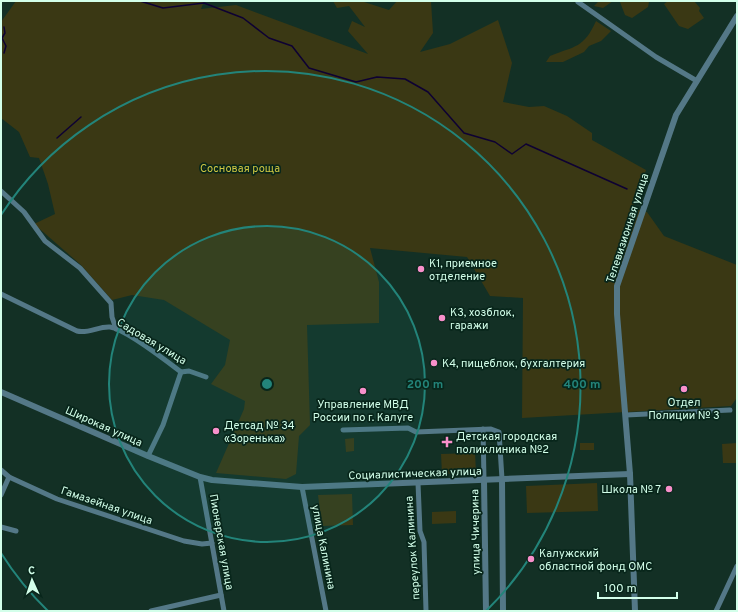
<svg xmlns="http://www.w3.org/2000/svg" width="738" height="612" viewBox="0 0 738 612" font-family="Overpass,sans-serif">
  <style>
    .green { fill: #3a3814 }
    .lines { fill: none; stroke-linecap: round; stroke-linejoin: round }
    .stream { stroke: #0e0133; stroke-width: 1.5 }
    .minor { stroke: #547887; stroke-width: 5 }
    .tertiary { stroke: #547887; stroke-width: 6 }
    .ring { fill: none; stroke: #23847a; stroke-width: 2 }
    .poi-dot { fill: #f890cb; stroke: #08261b; stroke-width: 1.5 }
    .labels { text-anchor: middle; stroke-width: 3.5; stroke-linejoin: round; paint-order: stroke }
    .park-label { font-size: 11px; fill: #cec642; stroke: #08261b }
    .street-label { font-size: 11px; fill: #d3ffea; stroke: #08261b }
    .poi-label { font-size: 11px; fill: #d3ffea; stroke: #08261b; text-anchor: start }
    .centre { fill: #23847a; stroke: #08261b; stroke-width: 2 }
    .ring-label { font-size: 12px; text-anchor: middle; font-weight: bold; fill: #23847a; stroke: #08261b; stroke-width: 3.5; stroke-linejoin: round; paint-order: stroke }
  </style>
  <rect width="100%" height="100%" fill="#133025"/>
  <g class="green">
    <polygon points="16,1 204,1 201,9 236,5 368,54 348,31 352,21 365,27 349,6 337,8 333,1 361,1 389,10 397,1 431,1 433,33 420,52 450,44 498,20 512,63 503,102 529,107 544,106 567,116 592,133 592,140 646,170 633,208 647,212 664,236 737,265 736,399 731,406 522,418 523,298 490,296 467,257 370,248 379,282 379,323 307,325 310,425 299,436 296,474 286,479 216,473 244,409 245,401 211,384 225,365 230,340 164,300 132,295 112,300 81,265 34,224 55,214 48,184 39,158 30,157 19,132 1,118 1,22"/>
    <polygon points="599,1 613,1 603,8 594,6"/>
    <polygon points="613,1 653,1 649,2 648,7 632,18 625,15 620,2"/>
    <polygon points="668,1 694,1 700,8 699,11 704,18 688,29 679,26 664,4"/>
    <path d="M596 21 611 31 601 41 589 46 584 52 563 62H546L550 56C575 46 584 48 596 21Z"/>
    <polygon points="354,438 354,451 346,452 345,439"/>
    <rect x="580" y="443" width="14" height="7"/>
    <polygon points="737,443 737,463 723,463 722,444"/>
    <polygon points="475,453 476,472 442,474 441,454"/>
    <polygon points="597,483 598,511 527,513 526,486"/>
    <polygon points="352,494 353,525 322,526 318,495"/>
    <polygon points="456,511 456,523 432,524 432,512"/>
  </g>
  <g class="lines">
    <g class="stream">
      <polyline points="140,1 163,8 204,3 243,18 269,38 292,46 309,68 356,82 377,77 405,79 428,92 464,133 495,142 512,154 526,144 627,189"/>
      <polyline points="4,27 5,33 2,38 6,46 4,53"/>
      <polyline points="57,138 81,117"/>
    </g>
    <g class="minor">
      <polyline points="578,2 656,57 697,81"/>
      <polyline points="1,191 24,212 45,241 80,268 111,303 112,317 116,329"/>
      <path d="M1 294 77 331C88 334 99 326 110 327 125 329 168 362 181 372L189 371 206 377"/>
      <polyline points="626,415 730,410"/>
      <polyline points="483,429 484,480"/>
      <polyline points="343,430 408,428 416,432 491,429 499,432 502,479"/>
      <polyline points="148,456 163,425 181,372"/>
      <polyline points="1,470 9,477 57,499 184,541 202,544 212,543"/>
      <polyline points="200,477 224,611"/>
      <polyline points="418,483 420,531 424,542 426,611"/>
      <polyline points="302,487 326,611"/>
      <polyline points="1,495 9,477"/>
      <polyline points="1,527 16,531"/>
      <polyline points="151,611 221,595"/>
      <polyline points="716,611 737,566"/>
    </g>
    <g class="tertiary">
      <polyline points="1,392 148,456 200,477 212,480 302,487 630,474"/>
      <polyline points="502,479 503,611"/>
      <polyline points="484,480 486,611"/>
      <polyline points="635,611 630,474 617,314 617,286 676,115 737,16"/>
    </g>
  </g>
  <circle cx="267" cy="384" r="158" fill="#23847a" fill-opacity=".12"/>
  <g class="ring">
    <circle cx="267" cy="384" r="158"/>
    <path d="M48 611A315 315 0 0 1 1 553M1 215A315 315 0 1 1 486 611"/>
  </g>
  <g class="poi-dot">
    <circle cx="421" cy="269" r="4"/>
    <circle cx="442" cy="318" r="4"/>
    <circle cx="434" cy="363" r="4"/>
    <circle cx="684" cy="389" r="4"/>
    <circle cx="363" cy="391" r="4"/>
    <circle cx="216" cy="431" r="4"/>
    <path d="M445 436h4v4h4v4h-4v4h-4v-4h-4v-4h4z"/>
    <circle cx="669" cy="489" r="4"/>
    <circle cx="531" cy="559" r="4"/>
  </g>
  <g class="labels">
    <g class="park-label">
      <text x="240" y="172">Сосновая роща</text>
    </g>
    <g class="street-label">
      <text transform="translate(627 228) rotate(-72)" y="4">Телевизионная улица</text>
      <text transform="translate(152 341) rotate(31)" y="4">Садовая улица</text>
      <text transform="translate(104 426) rotate(24)" y="4">Широкая улица</text>
      <text transform="translate(415 473) rotate(-2)" y="4">Социалистическая улица</text>
      <text transform="translate(107 505) rotate(19)" y="4">Гамазейная улица</text>
      <text transform="translate(475 532) rotate(-91)" y="4">улица Чичерина</text>
      <text transform="translate(222 542) rotate(80)" y="4">Пионерская улица</text>
      <text transform="translate(324 547) rotate(79)" y="4">улица Калинина</text>
      <text transform="translate(412 548) rotate(-94)" y="4">переулок Калинина</text>
    </g>
    <g class="poi-label">
      <text x="429" y="267">К1, приемное<tspan x="429" dy="13">отделение</tspan></text>
      <text x="450" y="316">К3, хозблок,<tspan x="450" dy="13">гаражи</tspan></text>
      <text x="442" y="367">К4, пищеблок, бухгалтерия</text>
      <text x="684" y="406" text-anchor="middle">Отдел<tspan x="684" dy="13">Полиции № 3</tspan></text>
      <text x="363" y="408" text-anchor="middle">Управление МВД<tspan x="363" dy="13">России по г. Калуге</tspan></text>
      <text x="224" y="429">Детсад № 34<tspan x="224" dy="13">«Зоренька»</tspan></text>
      <text x="456" y="440">Детская городская<tspan x="456" dy="13">поликлиника №2</tspan></text>
      <text x="661" y="493" text-anchor="end">Школа № 7</text>
      <text x="539" y="557">Калужский<tspan x="539" dy="13">областной фонд ОМС</tspan></text>
    </g>
  </g>
  <circle cx="267" cy="384" r="6" class="centre"/>
  <g class="ring-label">
    <text x="425" y="388">200 m</text>
    <text x="582" y="388">400 m</text>
  </g>
  <rect width="738" height="612" fill="none" stroke="#d3ffea" stroke-width="4"/>
  <g transform="translate(32 580) rotate(357)" stroke="#08261b" stroke-width="3" paint-order="stroke">
  <path d="M0-3L7 15L0 10L-7 15Z" fill="#d3ffea"/>
  <text y="-6" font-size="11" font-weight="bold" text-anchor="middle" fill="#d3ffea">С</text>
  </g>
  <path d="M598 592v6h79v-6" fill="none" stroke="#d3ffea" stroke-width="2"/>
  <text x="604" y="592" font-size="12" fill="#d3ffea" stroke="#08261b" stroke-width="3" paint-order="stroke">100 m</text>
</svg>
